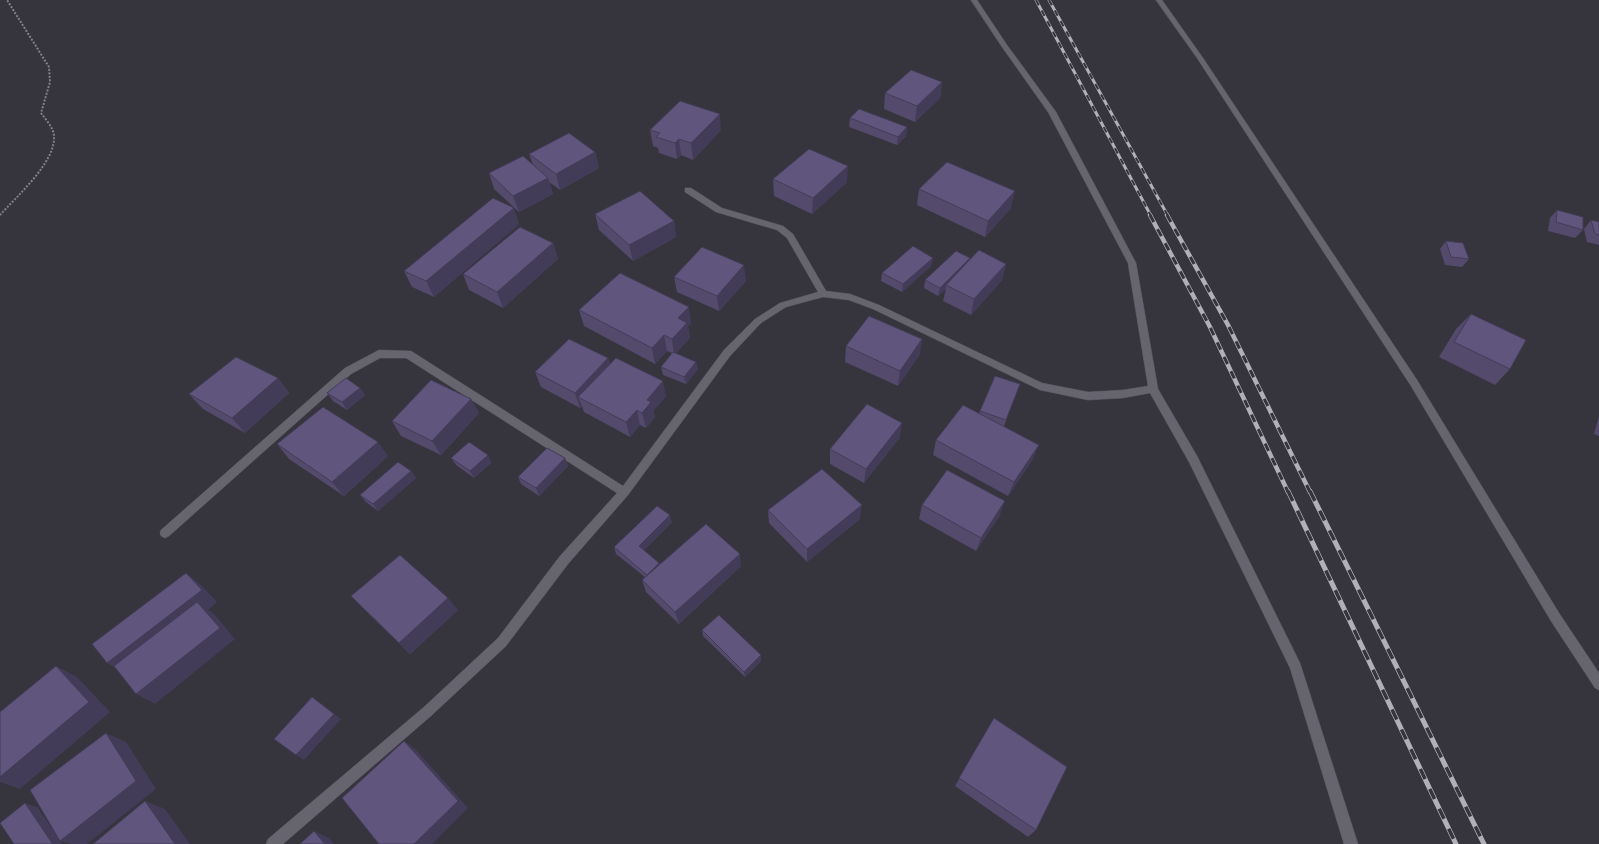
<svg xmlns="http://www.w3.org/2000/svg" width="1599" height="844" viewBox="0 0 1599 844" font-family="Georgia,serif">
  <style>
    .lines { fill: none; stroke-linecap: round; stroke-linejoin: round }
    .street-casing { stroke: #535158; stroke-width: 1 }
    .path { stroke: #828087; stroke-width: 2; stroke-dasharray: 2 1.5; stroke-linecap: butt }
    .street { fill: #66646e; fill-rule: evenodd }
    .rail-far2-casing { stroke: #b1b0b6; stroke-width: 3 }
    .rail-far1-casing { stroke: #b1b0b6; stroke-width: 4.5 }
    .rail-casing { stroke: #b1b0b6; stroke-width: 5 }
    .rail-far2 { stroke: #36343d; stroke-width: 2; stroke-dasharray: 6; stroke-linecap: butt }
    .rail-far1 { stroke: #36343d; stroke-width: 3; stroke-dasharray: 8; stroke-linecap: butt }
    .rail { stroke: #36343d; stroke-width: 3.5; stroke-dasharray: 11; stroke-linecap: butt }
    .wall { fill: #534a6c }
    .shaded-wall { fill: #433c58 }
    .building { fill: #60567d; stroke: #433c58 }
  </style>
  <rect width="100%" height="100%" fill="#36343d"/>
  <g class="lines">
    <defs>
      <g id="street">
        <polygon points="971,0 977,0 1007,45 1056,112 1136,263 1158,389 1197,456 1300,663 1358,844 1344,844 1290,668 1189,462 1150,393 1123,398 1088,400 1040,390 873,309 849,300 823,297 786,307 761,323 730,356 628,495 568,564 506,646 432,715 283,844 266,844 268,839 424,707 498,638 560,556 617,493 406,358 380,358 351,374 169,536 165,538 161,536 160,533 161,530 345,368 379,350 411,351 623,486 724,350 755,319 780,303 818,292 787,238 777,230 716,212 685,192 685,188 691,188 722,208 783,226 793,234 826,291 850,294 879,305 1042,383 1088,392 1123,390 1148,386 1128,263 1048,112 1002,47"/>
        <polygon points="1156,0 1162,0 1203,58 1417,380 1559,613 1599,673 1599,690 1595,688 1551,621 1411,386 1197,58"/>
      </g>
    </defs>
    <use href="#street" class="street-casing"/>
    <path class="path" d="M0 215C16 197 55 163 54 137 54 128 46 120 41 113L50 82 49 67 7 0"/>
    <use href="#street" class="street"/>
    <defs>
      <g id="rail-far2">
        <polyline points="1036,0 1151,216"/>
        <polyline points="1049,0 1168,216"/>
      </g>
      <g id="rail-far1">
        <polyline points="1150,215 1210,327 1288,492"/>
        <polyline points="1167,215 1228,325 1310,492"/>
      </g>
      <g id="rail">
        <polyline points="1288,491 1456,844"/>
        <polyline points="1310,491 1484,844"/>
      </g>
    </defs>
    <use href="#rail-far2" class="rail-far2-casing"/>
    <use href="#rail-far1" class="rail-far1-casing"/>
    <use href="#rail" class="rail-casing"/>
    <use href="#rail-far2" class="rail-far2"/>
    <use href="#rail-far1" class="rail-far1"/>
    <use href="#rail" class="rail"/>
  </g>
  <g class="wall">
    <polygon points="942,82 940,98 915,122 884,109 885,93"/>
    <polygon points="850,118 907,127 906,136 897,145 849,127"/>
    <polygon points="650,130 721,130 693,160 681,155 677,159 659,153 658,148 653,146"/>
    <polygon points="595,152 599,168 560,190 549,182 553,194 519,212 494,189 489,173 533,165 529,154"/>
    <polygon points="773,179 847,182 812,214 774,196"/>
    <polygon points="919,189 1011,208 985,237 917,205"/>
    <polygon points="1557,210 1583,230 1575,238 1548,231 1550,218"/>
    <polygon points="595,214 674,221 676,237 633,261 599,230"/>
    <polygon points="1591,220 1599,222 1599,245 1587,242 1584,229"/>
    <polygon points="519,224 434,297 412,287 404,271"/>
    <polygon points="1446,241 1469,259 1462,267 1445,265 1440,249"/>
    <polygon points="553,243 558,259 503,308 469,290 463,274"/>
    <polygon points="933,258 931,266 902,292 881,281 882,273"/>
    <polygon points="970,258 970,260 1006,264 1002,280 971,315 943,301 946,289 938,296 924,288 925,280"/>
    <polygon points="674,277 746,281 719,311 677,292"/>
    <polygon points="579,310 691,323 688,326 690,338 676,353 696,362 698,369 686,384 663,375 661,367 672,353 667,351 655,364 584,326"/>
    <polygon points="1471,314 1510,369 1495,385 1439,357 1456,329"/>
    <polygon points="846,346 920,354 898,386 845,362"/>
    <polygon points="608,358 610,364 666,396 653,411 655,417 646,428 640,425 630,437 584,412 582,406 580,408 541,387 535,372"/>
    <polygon points="278,378 289,393 245,433 203,409 189,394"/>
    <polygon points="1020,384 1004,426 1033,459 1008,496 933,455 936,440 979,413 980,411"/>
    <polygon points="360,388 365,395 347,410 333,401 327,393"/>
    <polygon points="471,399 479,413 441,455 401,436 392,421"/>
    <polygon points="1599,416 1599,436 1594,434"/>
    <polygon points="900,437 864,483 830,464 830,449"/>
    <polygon points="277,444 388,456 344,496 289,459"/>
    <polygon points="488,455 491,463 474,478 456,465 451,458"/>
    <polygon points="565,458 568,466 539,496 521,484 518,477"/>
    <polygon points="411,471 416,478 378,511 366,502 360,495"/>
    <polygon points="922,505 1000,515 976,551 919,519"/>
    <polygon points="768,510 860,519 807,562 769,523"/>
    <polygon points="672,522 644,550 660,564 741,566 679,624 646,592 642,580 645,577 616,554 614,547"/>
    <polygon points="351,596 458,610 410,654"/>
    <polygon points="702,630 761,661 745,677 703,636"/>
    <polygon points="994,718 1036,830 1028,837 955,786"/>
  </g>
  <g class="shaded-wall">
    <polygon points="942,82 940,98 915,122 917,106"/>
    <polygon points="720,114 721,130 693,160 691,143"/>
    <polygon points="907,127 906,136 897,145 898,137"/>
    <polygon points="679,139 681,155 677,159 675,143"/>
    <polygon points="595,152 599,168 560,190 556,174"/>
    <polygon points="848,166 847,182 812,214 813,198"/>
    <polygon points="548,178 553,194 519,212 513,196"/>
    <polygon points="1015,191 1011,208 985,237 988,221"/>
    <polygon points="514,208 519,224 434,297 426,281"/>
    <polygon points="674,221 676,237 633,261 629,245"/>
    <polygon points="553,243 558,259 503,308 497,292"/>
    <polygon points="933,258 931,266 902,292 903,284"/>
    <polygon points="970,258 969,267 946,285 946,289 938,296 940,288"/>
    <polygon points="1006,264 1002,280 971,315 974,299"/>
    <polygon points="744,265 746,281 719,311 717,296"/>
    <polygon points="689,307 691,323 688,326 690,338 674,355 672,339 678,318"/>
    <polygon points="664,335 667,351 655,364 652,348"/>
    <polygon points="922,339 920,354 898,386 900,371"/>
    <polygon points="608,358 613,374 578,397 582,406 580,408 575,393"/>
    <polygon points="696,362 698,369 686,384 684,377"/>
    <polygon points="278,378 289,393 245,433 232,418"/>
    <polygon points="663,381 666,396 653,411 655,417 646,428 642,413 647,400"/>
    <polygon points="360,388 365,395 347,410 342,402"/>
    <polygon points="471,399 479,413 441,455 432,441"/>
    <polygon points="637,410 640,425 630,437 626,422"/>
    <polygon points="902,423 900,437 864,483 866,469"/>
    <polygon points="378,442 388,456 344,496 332,482"/>
    <polygon points="1039,445 1033,459 1008,496 1014,482"/>
    <polygon points="488,455 491,463 474,478 470,471"/>
    <polygon points="565,458 568,466 539,496 536,488"/>
    <polygon points="411,471 416,478 378,511 373,504"/>
    <polygon points="1005,501 1000,515 976,551 981,538"/>
    <polygon points="862,505 860,519 807,562 807,549"/>
    <polygon points="670,515 672,522 641,553 639,546"/>
    <polygon points="740,554 741,566 679,624 675,612"/>
    <polygon points="659,563 661,569 647,575"/>
    <polygon points="186,573 202,586 217,602 208,610 214,614 235,639 155,704 136,694 126,673 107,663"/>
    <polygon points="448,598 458,610 410,654 399,643"/>
    <polygon points="761,655 761,661 745,677 744,672"/>
    <polygon points="56,666 77,677 110,712 20,789 0,782 0,777"/>
    <polygon points="312,697 341,719 304,760 296,755"/>
    <polygon points="106,733 126,742 156,789 87,844 71,844 61,841 63,844 51,844 25,803 37,807 60,840"/>
    <polygon points="404,741 416,750 468,808 432,844 414,844"/>
    <polygon points="145,801 165,809 190,844 175,844"/>
    <polygon points="314,831 329,838 334,844 325,844"/>
  </g>
  <g class="building">
    <polygon points="911,70 942,82 917,106 885,93"/>
    <polygon points="680,101 720,114 691,143 679,139 675,143 656,137 660,133 650,130"/>
    <polygon points="859,109 907,127 898,137 850,118"/>
    <polygon points="569,133 595,152 556,174 529,154"/>
    <polygon points="809,149 848,166 813,198 773,179"/>
    <polygon points="523,156 548,178 513,196 489,173"/>
    <polygon points="947,162 1015,191 988,221 919,189"/>
    <polygon points="640,191 674,221 629,245 595,214"/>
    <polygon points="493,198 514,208 426,281 404,271"/>
    <polygon points="1557,210 1583,217 1583,230 1556,222"/>
    <polygon points="1591,220 1599,222 1599,235 1595,234"/>
    <polygon points="520,227 553,243 497,292 463,274"/>
    <polygon points="1446,241 1463,243 1469,259 1451,257"/>
    <polygon points="913,246 933,258 903,284 882,273"/>
    <polygon points="702,247 744,265 717,296 674,277"/>
    <polygon points="979,250 1006,264 974,299 946,285"/>
    <polygon points="956,251 970,258 940,288 925,280"/>
    <polygon points="620,273 689,307 678,318 687,323 672,339 664,335 652,348 579,310"/>
    <polygon points="1471,314 1526,340 1510,369 1454,342"/>
    <polygon points="869,316 922,339 900,371 846,346"/>
    <polygon points="569,339 608,358 575,393 535,372"/>
    <polygon points="673,352 696,362 684,377 661,367"/>
    <polygon points="236,357 278,378 232,418 189,394"/>
    <polygon points="616,358 663,381 647,400 651,402 642,413 637,410 626,422 578,397"/>
    <polygon points="995,376 1020,384 1006,420 980,411"/>
    <polygon points="346,378 360,388 342,402 327,393"/>
    <polygon points="431,380 471,399 432,441 392,421"/>
    <polygon points="867,404 902,423 866,469 830,449"/>
    <polygon points="963,405 1039,445 1014,482 936,440"/>
    <polygon points="323,407 378,442 332,482 277,444"/>
    <polygon points="469,442 488,455 470,471 451,458"/>
    <polygon points="547,448 565,458 536,488 518,477"/>
    <polygon points="398,462 411,471 373,504 360,495"/>
    <polygon points="822,469 862,505 807,549 768,510"/>
    <polygon points="947,470 1005,501 981,538 922,505"/>
    <polygon points="657,506 670,515 639,546 659,563 647,575 614,547"/>
    <polygon points="706,524 740,554 675,612 642,580"/>
    <polygon points="400,555 448,598 399,643 351,596"/>
    <polygon points="186,573 202,590 107,663 92,644"/>
    <polygon points="197,602 220,628 136,694 114,666"/>
    <polygon points="719,615 761,655 744,672 702,630"/>
    <polygon points="56,666 89,702 0,777 0,712"/>
    <polygon points="312,697 334,714 296,755 274,739"/>
    <polygon points="994,718 1067,767 1036,830 959,778"/>
    <polygon points="106,733 136,781 60,841 30,790"/>
    <polygon points="404,741 458,801 414,844 379,844 342,798"/>
    <polygon points="145,801 175,844 93,844"/>
    <polygon points="25,803 52,843 51,844 14,844 0,823"/>
    <polygon points="314,831 325,844 300,844"/>
  </g>
</svg>
